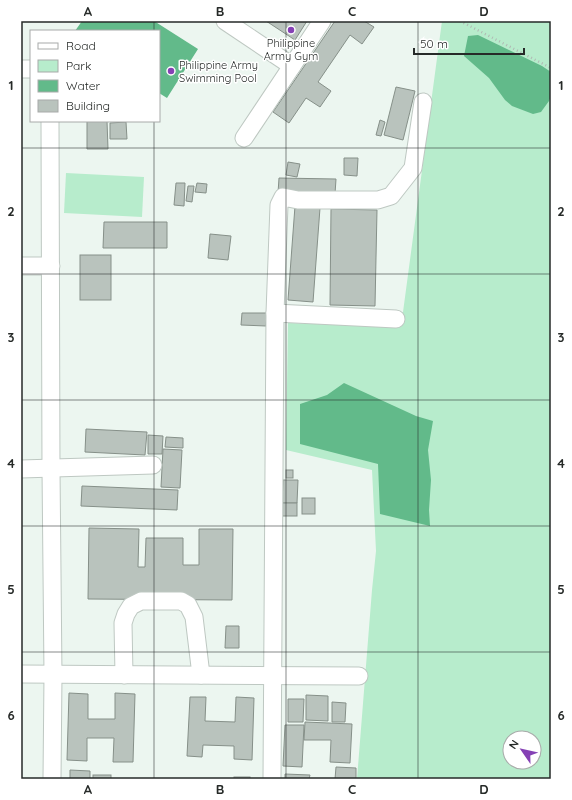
<svg xmlns="http://www.w3.org/2000/svg" width="572" height="800" viewBox="0 0 572 800" font-family="Quicksand,sans-serif">
  <style>
    .green { fill: #b7eccc; fill-rule: evenodd }
    .water { fill: #62ba8a }
    .building { fill: #b9c3bd; stroke: #869089 }
    .lines { fill: none; stroke-linecap: round; stroke-linejoin: round }
    .minor-casing { stroke: #bec8c2; stroke-width: 19 }
    .path { stroke: #b0b8b3; stroke-width: 2.5; stroke-dasharray: 1 3; stroke-linecap: butt }
    .minor { stroke: #fff; stroke-width: 17 }
    .grid { fill: none; stroke: #262a28; stroke-width: 1; stroke-opacity: 0.55 }
    .poi-dot { fill: #8541b5; stroke: #fff; stroke-width: 1.5 }
    .labels { text-anchor: middle; stroke-width: 3; stroke-linejoin: round; paint-order: stroke }
    .poi-label { font-size: 11px; fill: #262a28; stroke: #fff }
    .neatline { fill: none; stroke: #262a28; stroke-width: 1.5 }
    .grid-label { font-size: 13px; text-anchor: middle; font-weight: bold; fill: #262a28 }
  </style>
  <rect width="100%" height="100%" fill="#ecf6f0"/>
  <g class="green">
    <path d="M442 21H551V779H357L372 590 376 551 372 470 286 450 288 323 401 327ZM510 738H534V762H510Z"/>
    <polygon points="66,173 144,177 142,217 64,213"/>
  </g>
  <g class="water">
    <polygon points="82,21 154,21 198,49 167,98 159,93 159,31 75,31"/>
    <polygon points="478,35 542,66 551,72 551,96 549,101 541,112 533,114 512,106 505,100 489,78 464,56 468,36"/>
    <polygon points="344,383 416,416 433,421 428,450 431,480 429,510 430,526 380,514 378,464 300,444 300,404 327,395"/>
  </g>
  <g class="building">
    <polygon points="266,21 307,21 295,40"/>
    <polygon points="335,21 364,21 374,27 362,44 350,35 318,82 331,91 320,107 306,98 289,123 273,112"/>
    <polygon points="396,87 415,91 403,140 384,135"/>
    <polygon points="380,120 385,122 381,136 376,135"/>
    <polygon points="87,121 107,121 108,149 87,149"/>
    <polygon points="126,122 127,139 110,139 110,123"/>
    <polygon points="344,158 358,158 357,176 344,175"/>
    <polygon points="288,162 300,164 297,177 286,175"/>
    <polygon points="279,178 336,179 335,194 278,193"/>
    <polygon points="176,183 185,183 184,206 174,205"/>
    <polygon points="197,183 207,184 206,193 195,192"/>
    <polygon points="188,186 194,186 192,202 186,201"/>
    <polygon points="295,206 320,208 313,302 288,300"/>
    <polygon points="331,209 377,210 375,306 330,305"/>
    <polygon points="104,222 167,222 167,248 103,248"/>
    <polygon points="210,234 231,236 228,260 208,258"/>
    <rect x="80" y="255" width="31" height="45"/>
    <polygon points="242,313 267,313 266,326 241,325"/>
    <polygon points="86,429 147,432 145,455 85,452"/>
    <polygon points="148,435 163,436 162,454 148,454"/>
    <polygon points="166,437 183,438 183,448 165,447"/>
    <polygon points="163,449 182,450 180,488 161,487"/>
    <rect x="286" y="470" width="7" height="8"/>
    <polygon points="283,480 298,480 297,503 282,503"/>
    <polygon points="82,486 178,490 177,510 81,506"/>
    <rect x="302" y="498" width="13" height="16"/>
    <rect x="282" y="503" width="15" height="13"/>
    <polygon points="89,528 139,529 138,567 145,567 146,538 183,538 183,565 199,565 199,529 233,529 232,600 88,599"/>
    <polygon points="226,626 239,626 239,648 225,648"/>
    <polygon points="69,693 88,694 88,719 115,719 115,693 135,694 133,762 113,762 114,738 87,738 87,761 67,760"/>
    <polygon points="306,695 328,696 328,721 306,720"/>
    <polygon points="190,697 206,697 205,721 235,722 236,697 254,698 252,760 234,759 234,746 203,745 202,757 187,756"/>
    <polygon points="288,699 304,699 303,722 288,722"/>
    <polygon points="332,702 346,703 345,722 332,722"/>
    <polygon points="305,722 352,724 350,763 330,762 331,740 304,740"/>
    <polygon points="285,725 304,725 302,767 283,766"/>
    <polygon points="336,767 356,768 356,779 335,779"/>
    <polygon points="70,770 90,771 90,779 70,779"/>
    <polygon points="285,774 310,775 309,779 285,779"/>
    <rect x="93" y="775" width="18" height="4"/>
    <rect x="234" y="777" width="16" height="2"/>
  </g>
  <g class="lines">
    <defs>
      <g id="minor">
        <polyline points="225,21 292,66"/>
        <polyline points="21,69 31,69"/>
        <polyline points="50,121 51,469 53,675 52,779"/>
        <polyline points="244,138 322,21"/>
        <polyline points="21,266 51,266"/>
        <polyline points="275,313 396,319"/>
        <polyline points="21,469 153,465"/>
        <polyline points="21,674 359,676"/>
        <polyline points="124,675 123,623 126,614 131,606 141,601 181,601 188,605 194,617 201,675"/>
        <polyline points="272,779 275,313 279,205 283,197 298,200 378,200 391,196 413,168 423,102"/>
      </g>
    </defs>
    <use href="#minor" class="minor-casing"/>
    <polyline class="path" points="460,21 551,68"/>
    <use href="#minor" class="minor"/>
  </g>
  <path class="grid" d="M154 21V31M286 21V779M418 21V779M154 121V779M21 148H551M21 274H551M21 400H551M21 526H551M21 652H551"/>
  <g class="poi-dot">
    <circle cx="291" cy="30" r="4"/>
    <circle cx="171" cy="71" r="4"/>
  </g>
  <g class="labels">
    <g class="poi-label">
      <text x="291" y="47">Philippine<tspan x="291" dy="13">Army Gym</tspan></text>
      <text x="179" y="69" text-anchor="start">Philippine Army<tspan x="179" dy="13">Swimming Pool</tspan></text>
    </g>
  </g>
  <rect width="572" height="800" fill="none" stroke="#ffffff" stroke-width="44"/>
  <rect x="30" y="30" width="130" height="92" fill="#ffffff" stroke="#a8aaa9"/>
  <rect x="38" y="43" width="20" height="6" fill="#ffffff" stroke="#a8aaa9"/>
  <text x="66" y="50" font-size="12" fill="#262a28">Road</text>
  <rect x="38" y="60" width="20" height="12" fill="#b7eccc" stroke="#a8aaa9"/>
  <text x="66" y="70" font-size="12" fill="#262a28">Park</text>
  <rect x="38" y="80" width="20" height="12" fill="#62ba8a" stroke="#a8aaa9"/>
  <text x="66" y="90" font-size="12" fill="#262a28">Water</text>
  <rect x="38" y="100" width="20" height="12" fill="#b9c3bd" stroke="#a8aaa9"/>
  <text x="66" y="110" font-size="12" fill="#262a28">Building</text>
  <g transform="translate(522 750) rotate(304)"><circle r="19" fill="#ffffff" stroke="#a8aaa9"/>
  <path d="M0-3L7 15L0 10L-7 15Z" fill="#8541b5"/>
  <text y="-6" font-size="11" font-weight="bold" text-anchor="middle" fill="#262a28">N</text>
  </g>
  <path d="M414 48v6h110v-6" fill="none" stroke="#262a28" stroke-width="2"/>
  <text x="420" y="48" font-size="12" fill="#262a28" stroke="#ffffff" stroke-width="3" paint-order="stroke">50 m</text>
  <rect x="22" y="22" width="528" height="756" class="neatline"/>
  <g class="grid-label">
    <text x="88" y="16">A</text>
    <text x="220" y="16">B</text>
    <text x="352" y="16">C</text>
    <text x="484" y="16">D</text>
    <text x="11" y="90">1</text>
    <text x="561" y="90">1</text>
    <text x="11" y="216">2</text>
    <text x="561" y="216">2</text>
    <text x="11" y="342">3</text>
    <text x="561" y="342">3</text>
    <text x="11" y="468">4</text>
    <text x="561" y="468">4</text>
    <text x="11" y="594">5</text>
    <text x="561" y="594">5</text>
    <text x="11" y="720">6</text>
    <text x="561" y="720">6</text>
    <text x="88" y="794">A</text>
    <text x="220" y="794">B</text>
    <text x="352" y="794">C</text>
    <text x="484" y="794">D</text>
  </g>
</svg>
